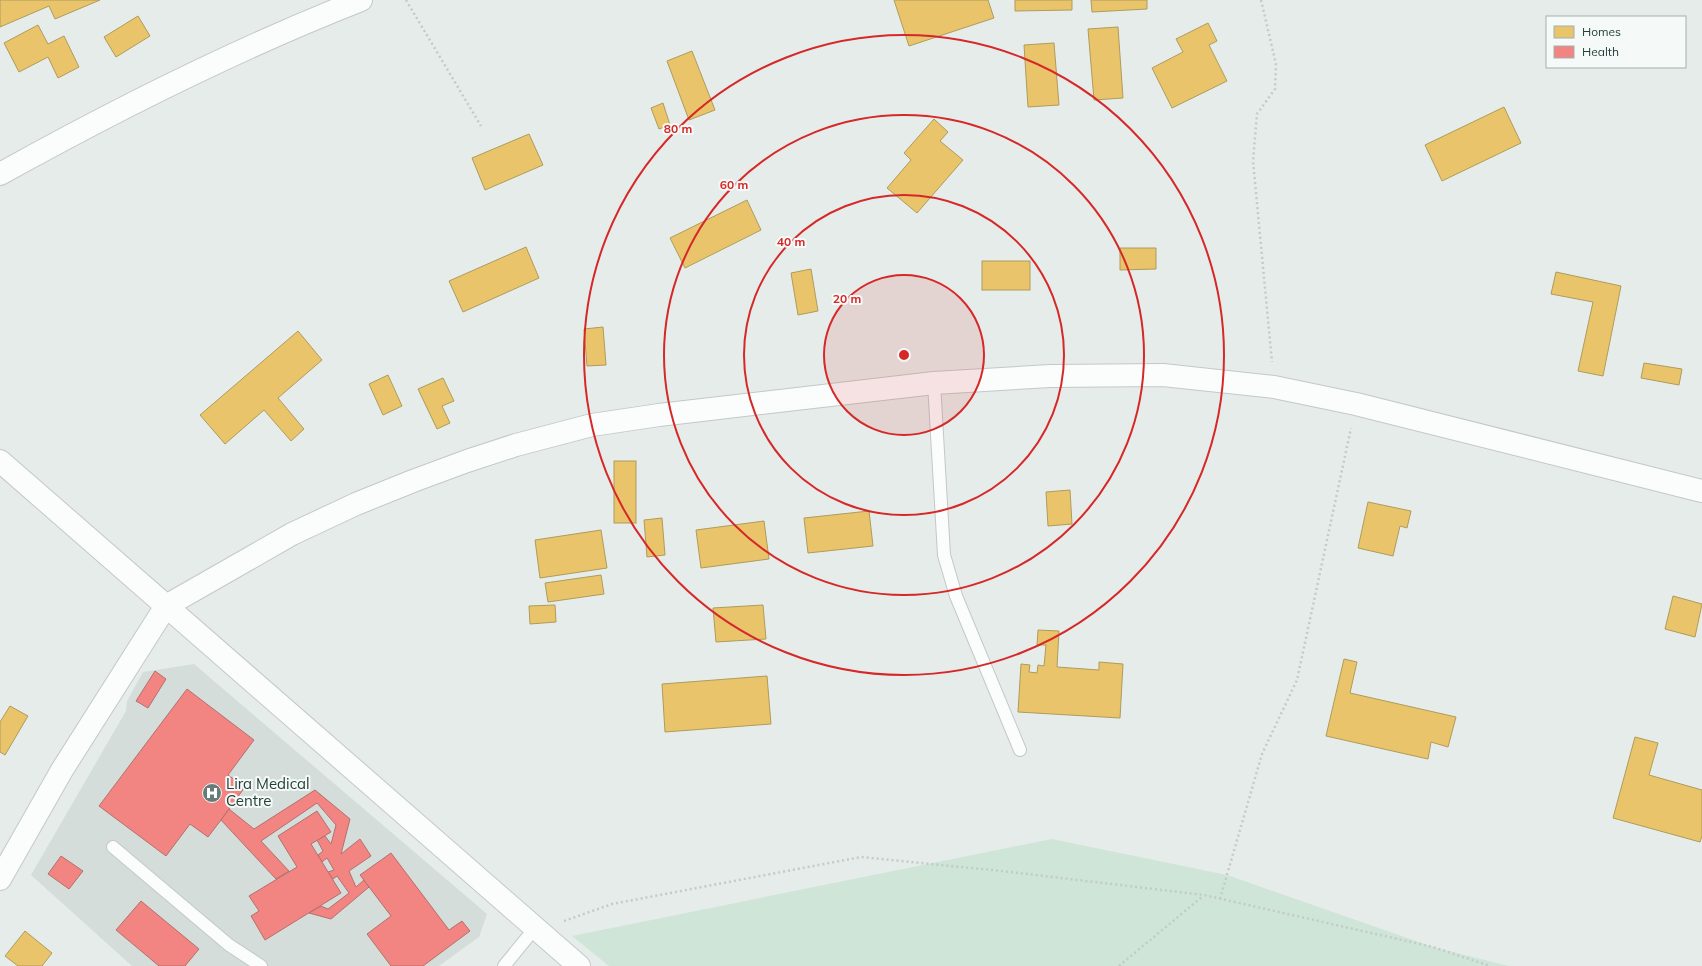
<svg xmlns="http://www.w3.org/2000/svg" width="1702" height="966" viewBox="0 0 1702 966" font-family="Mulish,sans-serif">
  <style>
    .built { fill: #d4ddd9 }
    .green { fill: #cfe5d7 }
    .homes { fill: #e9c46a; stroke: #ad9c5c }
    .health { fill: #f28482; stroke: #b4706d }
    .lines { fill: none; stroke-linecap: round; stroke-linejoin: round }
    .service-casing { stroke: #c3c9c6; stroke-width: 14 }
    .minor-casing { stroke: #c3c9c6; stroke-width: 24 }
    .tertiary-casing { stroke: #c3c9c6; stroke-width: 24 }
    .path { stroke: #c2cbc9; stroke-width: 2.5; stroke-dasharray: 2 3; stroke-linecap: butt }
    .service { stroke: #fbfcfc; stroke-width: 12 }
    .minor { stroke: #fbfcfc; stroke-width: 22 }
    .tertiary { stroke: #fbfcfc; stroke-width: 22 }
    .ring { fill: none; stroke: #d62828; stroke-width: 2 }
    .labels { text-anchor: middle; stroke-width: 4; stroke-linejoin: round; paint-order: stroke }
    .poi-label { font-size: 15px; fill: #22403b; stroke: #f5faf8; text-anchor: start }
    .centre { fill: #d62828; stroke: #f5faf8; stroke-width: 2 }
    .ring-label { font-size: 12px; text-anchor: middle; font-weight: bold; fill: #d62828; stroke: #f5faf8; stroke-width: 4; stroke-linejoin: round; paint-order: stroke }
  </style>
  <rect width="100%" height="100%" fill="#e6ece9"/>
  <polygon class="built" points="194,664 487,914 479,937 439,966 132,966 31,875 126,711 127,701 143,672"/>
  <polygon class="green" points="1052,839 1227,875 1433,947 1509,966 609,966 572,936"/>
  <g class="homes">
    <polygon points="0,0 100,0 55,19 49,6 0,27"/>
    <polygon points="894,0 988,0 994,18 909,46"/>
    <polygon points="1015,0 1072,0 1072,10 1015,11"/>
    <polygon points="1091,0 1147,0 1147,9 1092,12"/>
    <polygon points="138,16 150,36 116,57 104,37"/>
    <polygon points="1208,23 1217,41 1209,45 1227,81 1172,108 1152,68 1183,52 1176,39"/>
    <polygon points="38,25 48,44 64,36 79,67 58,78 48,57 19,72 4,43"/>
    <polygon points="1118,27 1123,98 1094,100 1088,29"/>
    <polygon points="1054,43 1059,105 1028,107 1024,45"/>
    <polygon points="692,51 715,110 689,120 667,61"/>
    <polygon points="663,103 670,125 659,129 651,108"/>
    <polygon points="1504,107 1521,143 1442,181 1425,145"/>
    <polygon points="934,119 948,132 940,141 963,160 917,213 887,188 911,160 904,153"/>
    <polygon points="529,134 543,165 485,190 472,158"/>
    <polygon points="747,200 761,230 685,268 670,238"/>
    <polygon points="526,247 539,278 463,312 449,281"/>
    <polygon points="1120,248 1156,248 1156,269 1120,270"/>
    <rect x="982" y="261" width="48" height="29"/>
    <polygon points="811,269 818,311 798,315 791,273"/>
    <polygon points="1556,272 1621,286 1603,376 1578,371 1593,302 1551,294"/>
    <polygon points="603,327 606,365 587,366 584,329"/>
    <polygon points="298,331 322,360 278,398 304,429 291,441 264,410 225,444 200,415"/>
    <polygon points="1644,363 1682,369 1679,385 1641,378"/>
    <polygon points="388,375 402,406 383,415 369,384"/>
    <polygon points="443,378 454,401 442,406 450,423 437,429 418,389"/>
    <rect x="614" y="461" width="22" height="62"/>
    <polygon points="1070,490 1072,524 1048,526 1046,492"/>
    <polygon points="1368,502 1411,511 1407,528 1400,526 1393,556 1358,548"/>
    <polygon points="869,511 873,546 808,553 804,518"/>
    <polygon points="662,518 665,555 647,557 644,520"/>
    <polygon points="764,521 769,559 701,568 696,530"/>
    <polygon points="601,530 607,568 540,578 535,540"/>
    <polygon points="601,575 604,594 548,602 545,583"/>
    <polygon points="1673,596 1702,604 1695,637 1665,629"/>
    <polygon points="555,605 556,622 530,624 529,606"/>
    <polygon points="763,605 766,639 716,642 713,608"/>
    <polygon points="1038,630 1059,631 1057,667 1099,670 1099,662 1123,664 1120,718 1018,712 1021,664 1030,665 1029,672 1037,673 1038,665 1044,666 1046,645 1037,645"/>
    <polygon points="1344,659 1357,662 1350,693 1456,717 1448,747 1431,742 1428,759 1326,736"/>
    <polygon points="767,676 771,724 665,732 662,684"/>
    <polygon points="10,706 28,716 5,755 0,752 0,722"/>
    <polygon points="1635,737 1658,743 1649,775 1702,790 1702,836 1700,842 1613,818"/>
    <polygon points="25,931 52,953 42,966 18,966 5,956"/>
  </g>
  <g class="health">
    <polygon points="155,671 166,679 148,708 136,701"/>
    <polygon points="187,689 254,740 228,775 245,787 221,820 208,837 190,824 166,856 99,806"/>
    <polygon points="315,790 350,819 341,854 360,839 371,856 349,871 356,887 364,880 369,887 331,919 309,913 321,906 328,909 349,893 337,876 333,879 328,872 334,870 327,858 322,862 318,855 323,851 317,840 325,836 331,844 336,825 317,803 261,841 289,871 276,879 221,820 229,809 254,829"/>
    <polygon points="317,811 331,832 311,844 341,893 265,940 251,916 259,911 249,896 297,867 278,836"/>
    <polygon points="391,853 449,930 462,921 470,931 423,966 391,966 367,934 391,916 360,875"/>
    <polygon points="61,856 83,871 69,889 48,874"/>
    <polygon points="141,901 199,949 185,966 159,966 116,930"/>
  </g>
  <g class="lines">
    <defs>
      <g id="service">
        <polyline points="934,383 944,555 956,596 1020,750"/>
        <polyline points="113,847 229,945 261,966"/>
        <polyline points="504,966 535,928"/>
      </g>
      <g id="minor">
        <path d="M0 174C117 109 236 49 361 0"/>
        <polyline points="0,879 62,770 166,606 292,534 356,504 413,481 467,461 516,445 592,425 659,415 934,383 1050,376 1163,375 1274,387 1356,404 1702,491"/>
      </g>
      <polyline id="tertiary" points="0,461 579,966"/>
    </defs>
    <use href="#service" class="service-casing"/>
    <use href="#minor" class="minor-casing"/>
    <use href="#tertiary" class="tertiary-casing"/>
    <g class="path">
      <polyline points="406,0 481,126"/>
      <polyline points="1261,0 1276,64 1275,89 1257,114 1253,161 1272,362"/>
      <polyline points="1220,899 1262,754 1297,680 1351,428"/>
      <polyline points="564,921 612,904 861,857 1002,871 1204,895 1433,947 1490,966"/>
      <polyline points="1119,966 1203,896"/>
    </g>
    <use href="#service" class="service"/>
    <use href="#minor" class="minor"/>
    <use href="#tertiary" class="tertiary"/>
  </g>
  <circle cx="904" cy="355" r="80" fill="#d62828" fill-opacity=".12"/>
  <g class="ring">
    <circle cx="904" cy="355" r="80"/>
    <circle cx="904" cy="355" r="160"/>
    <circle cx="904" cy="355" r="240"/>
    <circle cx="904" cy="355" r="320"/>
  </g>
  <defs>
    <symbol id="hospital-disc" viewBox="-11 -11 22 22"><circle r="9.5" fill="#677c78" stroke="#f5faf8"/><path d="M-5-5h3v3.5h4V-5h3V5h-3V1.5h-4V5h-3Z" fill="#fff"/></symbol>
  </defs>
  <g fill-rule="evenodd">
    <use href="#hospital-disc" x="201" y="782" width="22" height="22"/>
  </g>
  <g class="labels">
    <g class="poi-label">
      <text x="226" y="789">Lira Medical<tspan x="226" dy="17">Centre</tspan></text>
    </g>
  </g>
  <circle cx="904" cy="355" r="6" class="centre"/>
  <g class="ring-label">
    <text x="678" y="133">80 m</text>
    <text x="734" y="189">60 m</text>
    <text x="791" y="246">40 m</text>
    <text x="847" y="303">20 m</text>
  </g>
  <rect x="1546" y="16" width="140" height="52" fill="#f5faf8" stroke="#a1b0ac"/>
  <rect x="1554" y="26" width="20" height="12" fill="#e9c46a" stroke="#a1b0ac"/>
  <text x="1582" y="36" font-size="12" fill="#22403b">Homes</text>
  <rect x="1554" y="46" width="20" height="12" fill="#f28482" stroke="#a1b0ac"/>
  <text x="1582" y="56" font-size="12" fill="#22403b">Health</text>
</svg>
